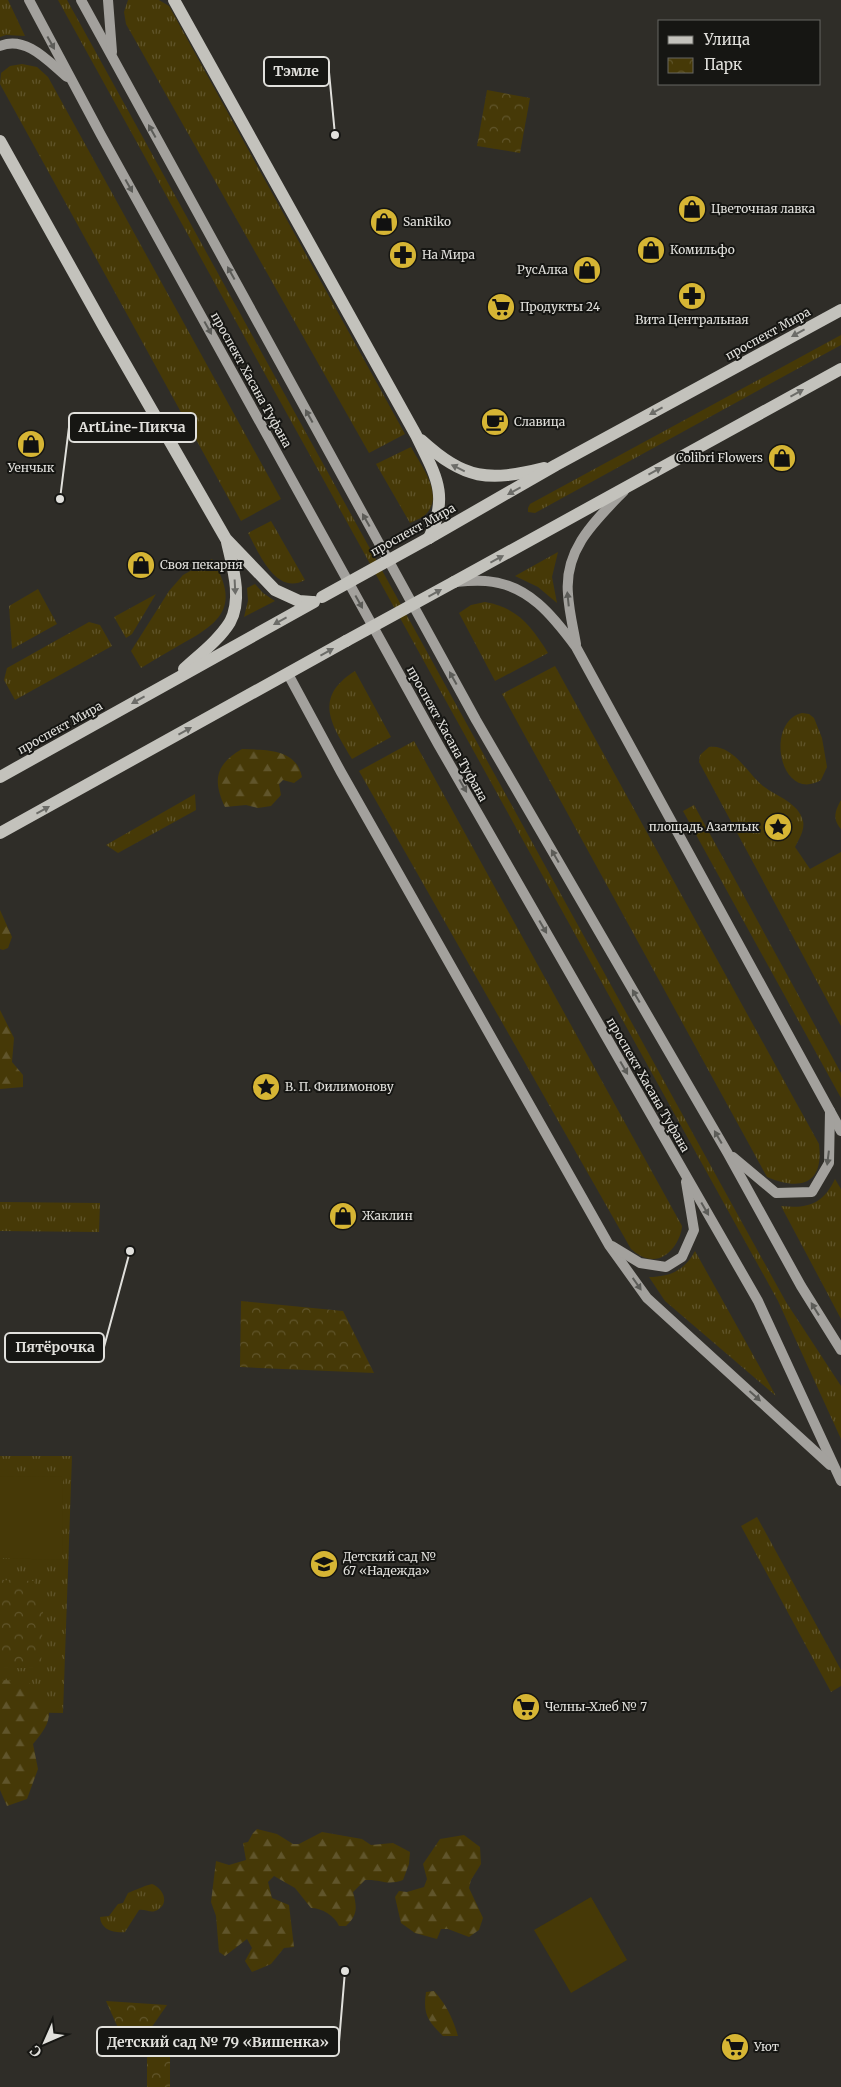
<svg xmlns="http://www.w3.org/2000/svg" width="841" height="2087" viewBox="0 0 841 2087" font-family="Merriweather,serif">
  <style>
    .grass { fill: url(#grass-tufts) }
    .forest { fill: url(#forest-firs) }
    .park { fill: url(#park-crowns) }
    .pitch { fill: #463907 }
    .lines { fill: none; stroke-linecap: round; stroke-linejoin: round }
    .secondary { stroke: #a3a19d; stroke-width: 10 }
    .primary { stroke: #c3c2bc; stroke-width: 12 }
    .primary-bridge { stroke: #c3c2bc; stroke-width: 12 }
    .oneway { fill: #5c5c58 }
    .oneway2 { fill: #6c6c68 }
    .labels { text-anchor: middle; stroke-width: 4; stroke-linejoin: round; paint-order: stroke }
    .poi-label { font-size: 12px; fill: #e1e0dc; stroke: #161613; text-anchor: start }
    .street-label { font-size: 12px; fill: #e1e0dc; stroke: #161613 }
    .leader { fill: none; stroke: #e1e0dc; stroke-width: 2 }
    .callout-dot { fill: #e1e0dc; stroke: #161613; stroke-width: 2 }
    .callout { fill: #161613; stroke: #e1e0dc; stroke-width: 2 }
    .callout-label { font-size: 14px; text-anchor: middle; font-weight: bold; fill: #e1e0dc }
  </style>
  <defs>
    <pattern id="grass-tufts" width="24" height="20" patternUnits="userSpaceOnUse" patternTransform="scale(1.25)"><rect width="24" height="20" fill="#463907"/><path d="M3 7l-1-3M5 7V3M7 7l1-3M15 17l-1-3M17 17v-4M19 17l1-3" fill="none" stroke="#60552b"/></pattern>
    <pattern id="forest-firs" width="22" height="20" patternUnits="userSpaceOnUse" patternTransform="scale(1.25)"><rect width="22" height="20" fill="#463907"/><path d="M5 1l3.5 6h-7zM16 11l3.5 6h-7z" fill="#60552b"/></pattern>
    <pattern id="park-crowns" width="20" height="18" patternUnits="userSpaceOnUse" patternTransform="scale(1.25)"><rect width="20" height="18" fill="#463907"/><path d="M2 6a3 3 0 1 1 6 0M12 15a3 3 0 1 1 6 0" fill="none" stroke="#60552b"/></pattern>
  </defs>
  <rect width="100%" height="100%" fill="#2f2d28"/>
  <g class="grass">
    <polygon points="0,0 8,0 25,36 6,35 0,37"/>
    <polygon points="58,0 67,0 786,1302 841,1386 841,1439 778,1301"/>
    <polygon points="128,0 159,0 169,6 405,434 369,453 126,24 124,12"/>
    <polygon points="22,64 37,67 48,77 281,499 241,521 0,84 1,73 10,66"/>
    <polygon points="841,335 841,345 535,513 528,512 528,508 530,504"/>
    <path d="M411 447C420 464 444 494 427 513 423 518 416 520 410 523L376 464Z"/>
    <path d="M271 521 305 580C276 596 259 553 248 533Z"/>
    <polygon points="558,552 552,577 557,603 538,587 515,576"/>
    <path d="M212 559C238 602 226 620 185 642 170 651 155 659 141 668L131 651 169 591 183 575Z"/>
    <polygon points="255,584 263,593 275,601 244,617 248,601 247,588"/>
    <polygon points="38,589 57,624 12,649 9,606"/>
    <polygon points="156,594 132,634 126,638 114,617"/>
    <path d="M485 602C518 608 531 626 548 653L495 681 459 613 471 605Z"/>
    <polygon points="89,622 100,625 112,646 15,700 4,680 7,668"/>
    <path d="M555 666 819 1144C824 1185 800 1191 767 1177L502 694Z"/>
    <path d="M355 671 391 737 352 759C332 725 312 698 355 671Z"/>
    <path d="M802 713 809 714 814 718 822 738 827 767 821 780C780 804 764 722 802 713Z"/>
    <path d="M414 741 682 1226C681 1240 669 1259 653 1259 644 1259 637 1254 631 1249L359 771Z"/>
    <path d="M709 747C733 744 747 773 763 786 776 796 799 803 803 821 805 830 799 839 795 847L810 869 841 852V1026L699 762 700 755Z"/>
    <polygon points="195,794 196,810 118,853 106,845"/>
    <path d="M841 800V829C832 819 835 811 841 800Z"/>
    <polygon points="694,805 841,1073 841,1098 683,811"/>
    <path d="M835 1179 841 1189V1319L781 1206C808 1209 823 1204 835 1179Z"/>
    <polygon points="0,1202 100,1203 99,1232 0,1231"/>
    <path d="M695 1251 776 1396 665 1301 649 1277C670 1277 685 1270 695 1251Z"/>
    <polygon points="0,1456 72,1456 63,1713 0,1712"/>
    <polygon points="757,1517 841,1670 841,1686 831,1692 741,1526"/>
    <path d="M152 1884C165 1889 170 1906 155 1911 150 1913 145 1909 139 1910L125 1932C114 1933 101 1930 100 1917L109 1916 118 1904 123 1903 128 1893C136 1890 143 1886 152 1884Z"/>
  </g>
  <g class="forest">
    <path d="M242 749C266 750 296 748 302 777L294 783 283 780 279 784 281 795 271 806 258 808 246 805 225 807C212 780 216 764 242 749Z"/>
    <polygon points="0,910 12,937 8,948 3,950 0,949"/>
    <polygon points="0,1010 14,1038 12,1062 23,1075 23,1087 0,1089"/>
    <path d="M0 1680 27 1681C53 1704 57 1717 33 1744L38 1769 27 1799 7 1806 0 1790Z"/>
    <path d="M257 1829 277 1834 293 1844H299L322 1832 362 1839 371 1845 393 1843 410 1852 409 1864 403 1880C386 1886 382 1879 365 1880L353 1892C357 1907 358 1915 346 1926H339C335 1916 322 1908 311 1908L295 1888 274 1876 268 1882 272 1898 289 1905 294 1947 284 1948 271 1964 252 1972 245 1961 252 1948 247 1939 225 1956 219 1952 216 1916 211 1902 216 1861 229 1865 246 1860 243 1843 248 1842 253 1833Z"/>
    <polygon points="464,1835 480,1847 481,1864 471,1880 469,1888 483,1918 479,1930 469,1937 448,1929 441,1929 437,1939 415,1933 401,1923 395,1897 399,1891 407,1892 424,1887 427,1879 423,1864 440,1839"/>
    <path d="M434 1991C446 2004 453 2019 458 2036H443C427 2020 423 2014 426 1992Z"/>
  </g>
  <g class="park">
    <polygon points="487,90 530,98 520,153 477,146"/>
    <polygon points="241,1301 343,1311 374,1373 240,1367"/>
    <polygon points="0,1580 34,1581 43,1610 41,1668 0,1668"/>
    <polygon points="106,2001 167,2005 149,2031 118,2028"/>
    <polygon points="170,2028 170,2087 147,2087 147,2048"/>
  </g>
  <g class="pitch">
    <polygon points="0,1476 63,1477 62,1560 0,1558"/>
    <polygon points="591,1897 627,1960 571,1993 534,1930"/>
  </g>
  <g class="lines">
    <g class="secondary">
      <polyline points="29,0 101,135 438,744 758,1301 841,1481"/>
      <polyline points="81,0 476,720 727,1152 801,1286 841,1350"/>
      <polyline points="108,0 112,52"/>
      <path d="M0 46C26 35 49 62 67 77"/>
      <path d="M455 582C465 581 476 580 486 581 528 584 553 616 576 647L841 1131"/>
      <path d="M576 644C573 627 569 611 568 594 564 549 595 521 624 491"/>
      <polyline points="288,674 341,772 609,1245 647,1298 830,1465"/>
      <polyline points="733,1157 776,1193 812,1192 829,1163 830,1111"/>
      <polyline points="612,1246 640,1263 666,1267 682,1257 694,1230 686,1182"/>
    </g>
    <g class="primary">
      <path d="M174 0 416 435C435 475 450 494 429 538"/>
      <polyline points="0,141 104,327 226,539 275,590 299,601 312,602"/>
      <path d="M421 440C465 480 488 482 544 468"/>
      <polyline points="429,538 556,465 841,310"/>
      <polyline points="454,582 841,369"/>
      <path d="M184 669C199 655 219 640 230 622 243 598 232 565 227 542"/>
      <polyline points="0,777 314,602"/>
      <polyline points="0,833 346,641"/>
    </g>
    <g class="primary-bridge">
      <polyline points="322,597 429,538"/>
      <polyline points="346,641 454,582"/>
    </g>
  </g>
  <defs><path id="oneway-solid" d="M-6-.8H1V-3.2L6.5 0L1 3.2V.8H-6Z" transform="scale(1.25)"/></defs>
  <g class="oneway">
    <use href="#oneway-solid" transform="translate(51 43) rotate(61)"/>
    <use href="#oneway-solid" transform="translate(152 131) rotate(-119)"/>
    <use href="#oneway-solid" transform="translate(129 186) rotate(61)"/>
    <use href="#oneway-solid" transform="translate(231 273) rotate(-119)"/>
    <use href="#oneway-solid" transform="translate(208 328) rotate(61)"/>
    <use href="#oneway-solid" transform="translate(309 416) rotate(-119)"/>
    <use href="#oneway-solid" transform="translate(366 520) rotate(-119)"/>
    <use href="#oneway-solid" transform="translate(568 599) rotate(-96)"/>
    <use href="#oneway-solid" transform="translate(359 602) rotate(61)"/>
    <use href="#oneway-solid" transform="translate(453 678) rotate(-119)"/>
    <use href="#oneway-solid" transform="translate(463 786) rotate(60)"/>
    <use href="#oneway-solid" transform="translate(555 856) rotate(-120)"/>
    <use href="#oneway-solid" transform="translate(543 927) rotate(60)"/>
    <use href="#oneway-solid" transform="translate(636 996) rotate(-120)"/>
    <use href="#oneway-solid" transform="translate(624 1068) rotate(60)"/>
    <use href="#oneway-solid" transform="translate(718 1137) rotate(-120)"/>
    <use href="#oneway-solid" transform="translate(828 1158) rotate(97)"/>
    <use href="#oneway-solid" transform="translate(705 1209) rotate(60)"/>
    <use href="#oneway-solid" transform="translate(637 1284) rotate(55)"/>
    <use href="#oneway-solid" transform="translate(815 1309) rotate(-122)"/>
    <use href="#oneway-solid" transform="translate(755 1396) rotate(42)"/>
  </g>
  <g class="oneway2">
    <use href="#oneway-solid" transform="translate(798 333) rotate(151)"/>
    <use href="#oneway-solid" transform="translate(797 393) rotate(-29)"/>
    <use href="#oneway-solid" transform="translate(656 411) rotate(151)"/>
    <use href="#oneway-solid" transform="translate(458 468) rotate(-154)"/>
    <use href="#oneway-solid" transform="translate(655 471) rotate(-29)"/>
    <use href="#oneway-solid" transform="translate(514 491) rotate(151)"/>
    <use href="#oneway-solid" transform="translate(497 559) rotate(-28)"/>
    <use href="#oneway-solid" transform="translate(235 587) rotate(87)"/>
    <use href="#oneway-solid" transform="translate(435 593) rotate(-29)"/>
    <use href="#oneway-solid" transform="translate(280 621) rotate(151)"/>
    <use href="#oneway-solid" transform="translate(327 652) rotate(-29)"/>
    <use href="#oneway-solid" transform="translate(138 700) rotate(151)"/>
    <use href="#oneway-solid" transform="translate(185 731) rotate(-29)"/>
    <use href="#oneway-solid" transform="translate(43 810) rotate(-29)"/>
  </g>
  <defs>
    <symbol id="shop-disc" viewBox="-11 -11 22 22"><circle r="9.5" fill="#d6b534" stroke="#161613"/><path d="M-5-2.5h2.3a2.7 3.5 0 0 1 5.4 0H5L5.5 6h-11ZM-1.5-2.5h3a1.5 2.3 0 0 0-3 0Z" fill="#111"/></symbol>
    <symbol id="pharmacy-disc" viewBox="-11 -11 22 22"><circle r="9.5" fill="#d6b534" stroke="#161613"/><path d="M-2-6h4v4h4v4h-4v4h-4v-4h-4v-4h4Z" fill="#111"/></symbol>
    <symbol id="supermarket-disc" viewBox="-11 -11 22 22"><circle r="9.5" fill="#d6b534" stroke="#161613"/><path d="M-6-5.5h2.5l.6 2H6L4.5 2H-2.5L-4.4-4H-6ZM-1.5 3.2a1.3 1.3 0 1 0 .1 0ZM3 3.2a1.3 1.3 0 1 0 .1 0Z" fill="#111"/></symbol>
    <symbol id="cafe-disc" viewBox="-11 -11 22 22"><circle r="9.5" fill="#d6b534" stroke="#161613"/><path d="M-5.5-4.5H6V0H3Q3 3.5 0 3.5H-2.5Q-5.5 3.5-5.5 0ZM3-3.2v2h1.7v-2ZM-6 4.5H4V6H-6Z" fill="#111"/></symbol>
    <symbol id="sight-disc" viewBox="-11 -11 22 22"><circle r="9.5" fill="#d6b534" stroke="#161613"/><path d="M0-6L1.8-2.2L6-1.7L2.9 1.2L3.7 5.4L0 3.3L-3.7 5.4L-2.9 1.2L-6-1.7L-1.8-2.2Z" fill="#111"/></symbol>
    <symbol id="school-disc" viewBox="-11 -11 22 22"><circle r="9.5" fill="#d6b534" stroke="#161613"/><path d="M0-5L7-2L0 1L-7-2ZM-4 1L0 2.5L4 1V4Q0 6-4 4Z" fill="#111"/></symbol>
  </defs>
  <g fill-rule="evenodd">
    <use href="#shop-disc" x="676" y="193" width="32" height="32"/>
    <use href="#shop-disc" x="368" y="206" width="32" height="32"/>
    <use href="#shop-disc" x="635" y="234" width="32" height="32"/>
    <use href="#pharmacy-disc" x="387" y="239" width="32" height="32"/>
    <use href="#shop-disc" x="571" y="254" width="32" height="32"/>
    <use href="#pharmacy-disc" x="676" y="280" width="32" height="32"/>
    <use href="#supermarket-disc" x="485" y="291" width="32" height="32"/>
    <use href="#cafe-disc" x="479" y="406" width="32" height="32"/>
    <use href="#shop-disc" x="15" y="428" width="32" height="32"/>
    <use href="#shop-disc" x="766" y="442" width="32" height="32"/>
    <use href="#shop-disc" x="125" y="549" width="32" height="32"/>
    <use href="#sight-disc" x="762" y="811" width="32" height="32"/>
    <use href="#sight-disc" x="250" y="1071" width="32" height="32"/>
    <use href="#shop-disc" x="327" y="1200" width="32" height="32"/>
    <use href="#school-disc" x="308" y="1548" width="32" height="32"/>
    <use href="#supermarket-disc" x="510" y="1691" width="32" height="32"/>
    <use href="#supermarket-disc" x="719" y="2031" width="32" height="32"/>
  </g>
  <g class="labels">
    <g class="poi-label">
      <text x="711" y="213">Цветочная лавка</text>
      <text x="403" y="226">SanRiko</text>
      <text x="670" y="254">Комильфо</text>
      <text x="422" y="259">На Мира</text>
      <text x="568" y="274" text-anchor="end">РусАлка</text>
      <text x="520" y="311">Продукты 24</text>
      <text x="692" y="324" text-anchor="middle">Вита Центральная</text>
      <text x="514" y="426">Славица</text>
      <text x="763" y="462" text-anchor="end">Colibri Flowers</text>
      <text x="31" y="472" text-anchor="middle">Уенчык</text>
      <text x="160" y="569">Своя пекарня</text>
      <text x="759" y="831" text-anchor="end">площадь Азатлык</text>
      <text x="285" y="1091">В. П. Филимонову</text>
      <text x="362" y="1220">Жаклин</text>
      <text x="343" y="1561">Детский сад №<tspan x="343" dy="14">67 «Надежда»</tspan></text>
      <text x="545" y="1711">Челны-Хлеб № 7</text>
      <text x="754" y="2051">Уют</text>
    </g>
    <g class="street-label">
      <text transform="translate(768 334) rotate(-29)" y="4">проспект Мира</text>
      <text transform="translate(251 380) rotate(61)" y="4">проспект Хасана Туфана</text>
      <text transform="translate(413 530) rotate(-29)" y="4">проспект Мира</text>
      <text transform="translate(60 728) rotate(-29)" y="4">проспект Мира</text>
      <text transform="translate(447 734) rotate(61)" y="4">проспект Хасана Туфана</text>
      <text transform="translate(648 1085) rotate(60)" y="4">проспект Хасана Туфана</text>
    </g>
  </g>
  <path class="leader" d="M335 135L329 72M60 499L69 427M130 1251L104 1347M345 1971L339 2042"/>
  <g class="callout-dot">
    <circle cx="335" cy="135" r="5"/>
    <circle cx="60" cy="499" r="5"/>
    <circle cx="130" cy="1251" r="5"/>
    <circle cx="345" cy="1971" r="5"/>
  </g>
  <g class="callout">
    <rect x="264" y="57" width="65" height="29" rx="5"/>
    <rect x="69" y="413" width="127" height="29" rx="5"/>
    <rect x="5" y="1333" width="99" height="29" rx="5"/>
    <rect x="97" y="2027" width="242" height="29" rx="5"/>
  </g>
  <g class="callout-label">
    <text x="296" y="76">Тэмле</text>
    <text x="132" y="432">ArtLine-Пикча</text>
    <text x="55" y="1352">Пятёрочка</text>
    <text x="218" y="2047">Детский сад № 79 «Вишенка»</text>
  </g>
  <rect x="658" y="20" width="162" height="65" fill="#161613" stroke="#676763"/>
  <rect x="668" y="36" width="25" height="8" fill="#c3c2bc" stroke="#676763"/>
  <text x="704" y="45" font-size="15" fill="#e1e0dc">Улица</text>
  <rect x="668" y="58" width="25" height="15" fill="url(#park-crowns)" stroke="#676763"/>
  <text x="704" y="70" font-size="15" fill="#e1e0dc">Парк</text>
  <g transform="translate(45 2042) rotate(225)" stroke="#161613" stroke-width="4" paint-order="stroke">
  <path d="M0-4L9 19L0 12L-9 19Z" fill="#e1e0dc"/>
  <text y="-8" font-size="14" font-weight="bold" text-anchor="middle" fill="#e1e0dc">С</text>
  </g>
</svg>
